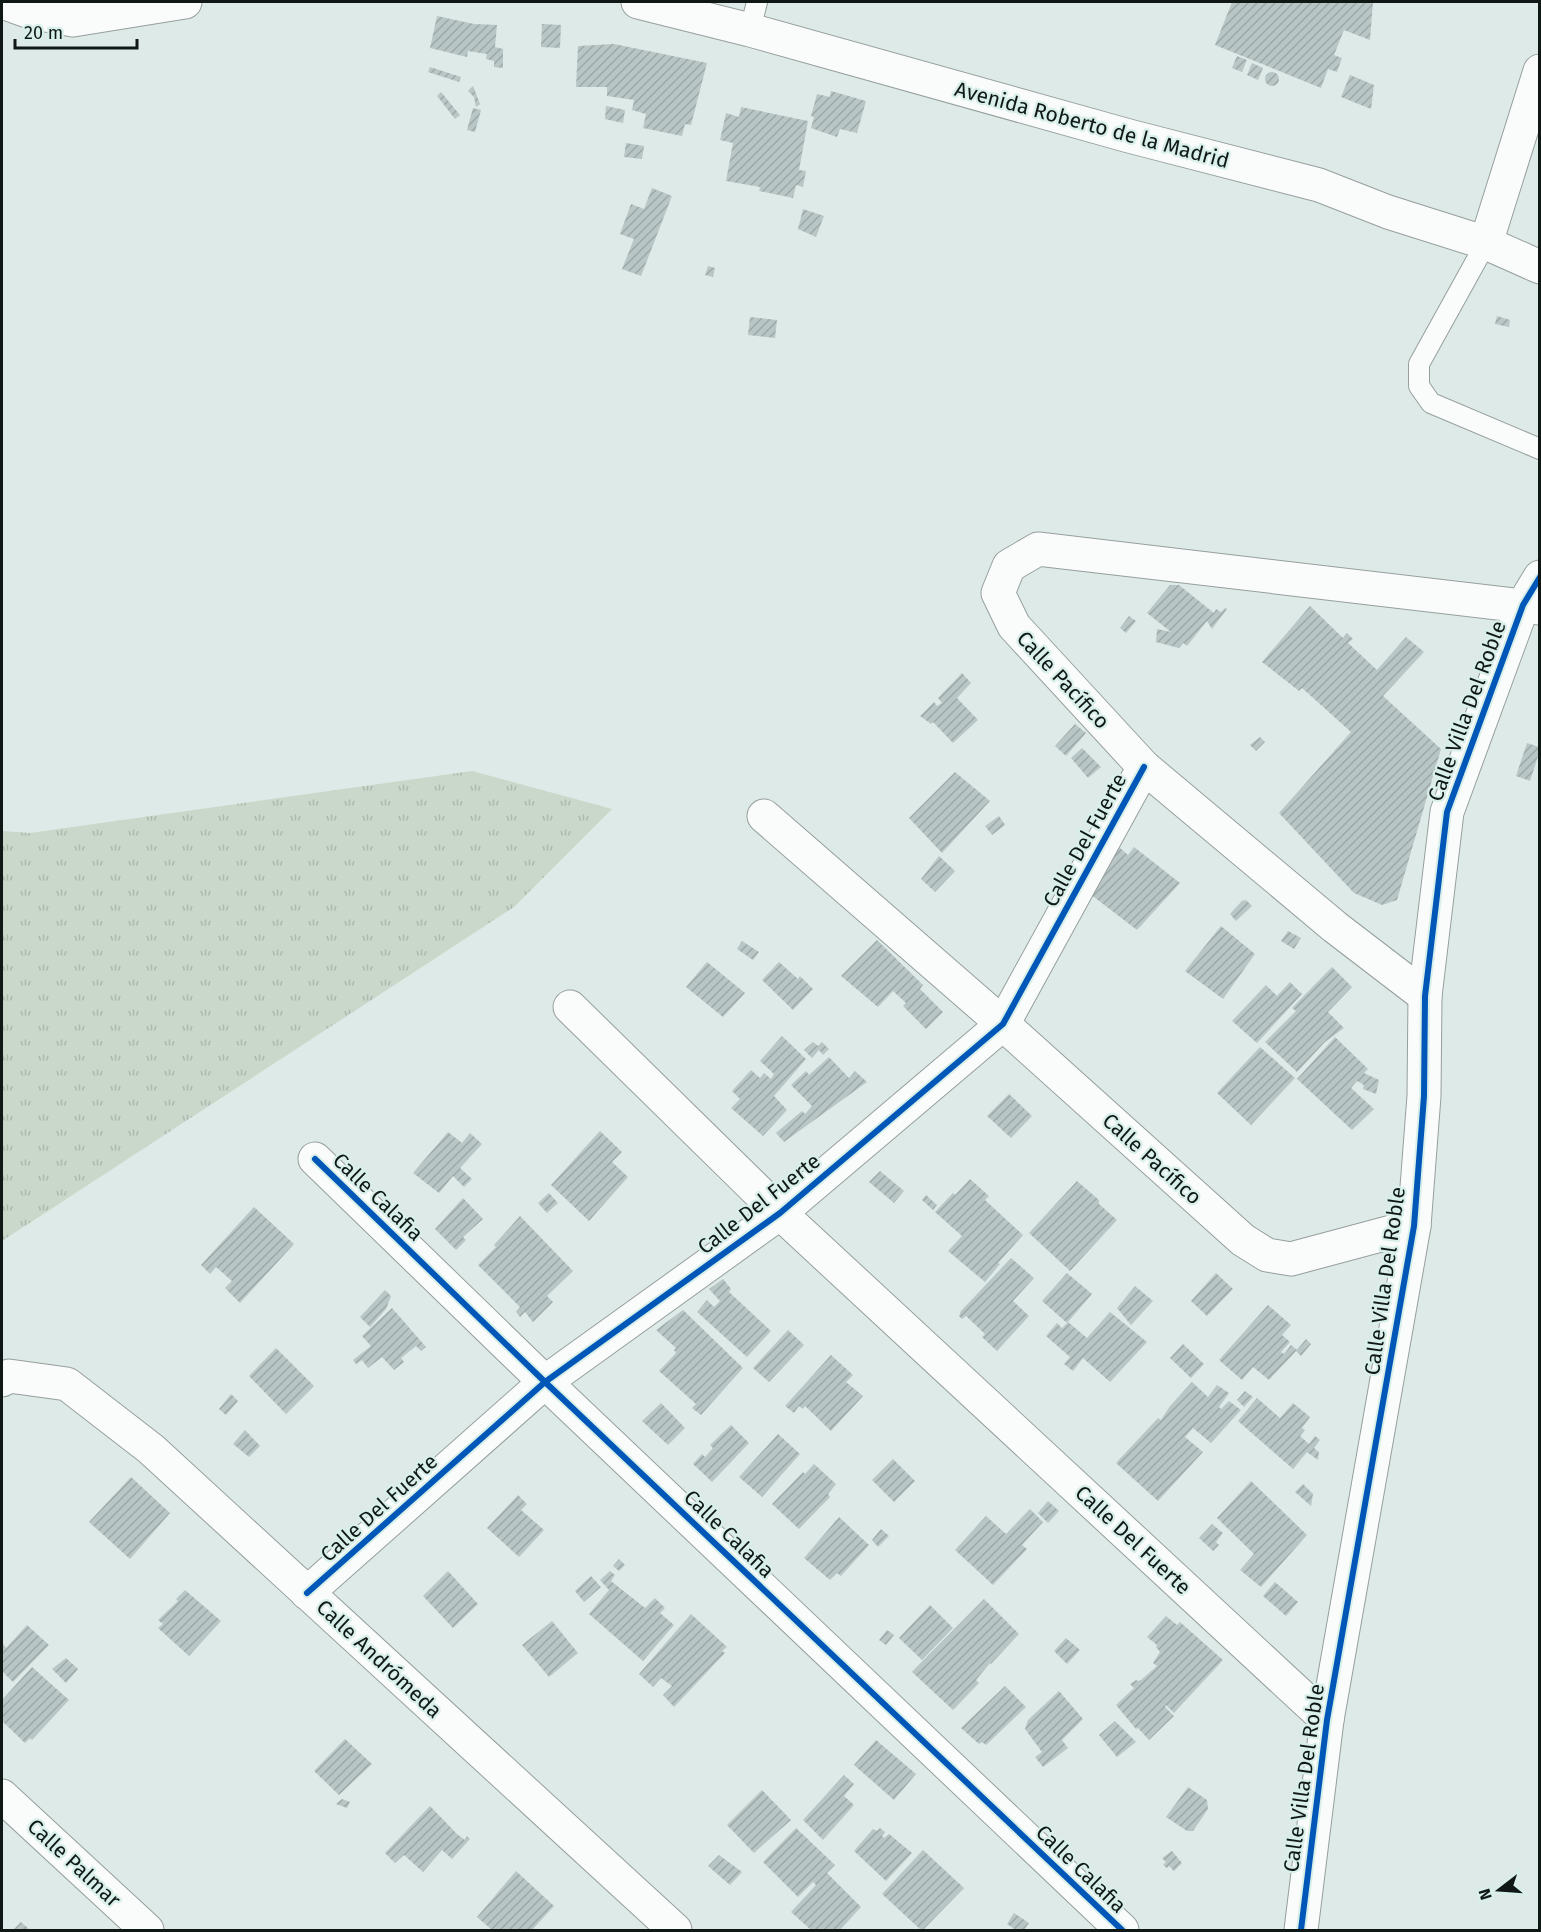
<svg xmlns="http://www.w3.org/2000/svg" width="1541" height="1932" viewBox="0 0 1541 1932" font-family="'Fira Sans',sans-serif">
  <style>
    .grass { fill: url(#grass-tufts) }
    .building { fill: url(#building-hatch) }
    .lines { fill: none; stroke-linecap: round; stroke-linejoin: round }
    .lane-casing { stroke: #969f9d; stroke-width: 22 }
    .street-casing { stroke: #969f9d; stroke-width: 35 }
    .primary-casing { stroke: #969f9d; stroke-width: 35 }
    .lane { stroke: #fafcfb; stroke-width: 20 }
    .street { stroke: #fafcfb; stroke-width: 33 }
    .primary { stroke: #fafcfb; stroke-width: 33 }
    .cycleway-casing { stroke: #d8efea; stroke-width: 10 }
    .cycleway { stroke: #0057b8; stroke-width: 6 }
    .labels { text-anchor: middle; stroke-width: 4.5; stroke-linejoin: round; paint-order: stroke }
    .street-label { font-size: 21px; fill: #101816; stroke: #d8efea }
  </style>
  <defs>
    <pattern id="grass-tufts" width="24" height="20" patternUnits="userSpaceOnUse" patternTransform="scale(1.5)"><rect width="24" height="20" fill="#c9d8ca"/><path d="M3 7l-1-3M5 7V3M7 7l1-3M15 17l-1-3M17 17v-4M19 17l1-3" fill="none" stroke="#acb9ad"/></pattern>
    <pattern id="building-hatch" width="6" height="6" patternUnits="userSpaceOnUse" patternTransform="scale(1.5)"><rect width="6" height="6" fill="#b8c6c5"/><path d="M-1 1l2-2M0 6l6-6M5 7l2-2" fill="none" stroke="#9da9a8"/></pattern>
  </defs>
  <rect width="100%" height="100%" fill="#ddeae7"/>
  <polygon class="grass" points="472,771 612,809 514,907 2,1241 2,831 30,833"/>
  <g class="building">
    <polygon points="1232,2 1373,2 1370,40 1344,30 1334,55 1342,58 1337,72 1328,69 1321,88 1215,45"/>
    <polygon points="437,16 474,24 497,25 495,47 503,49 503,68 494,67 494,61 486,59 487,54 468,51 467,57 430,48"/>
    <polygon points="542,24 561,25 560,48 541,47"/>
    <polygon points="614,44 707,63 691,125 685,124 682,136 643,128 646,114 632,110 634,100 607,96 607,87 576,87 578,46"/>
    <polygon points="1237,56 1247,60 1242,72 1232,68"/>
    <polygon points="1252,63 1263,68 1258,80 1247,75"/>
    <polygon points="430,67 461,77 459,82 428,72"/>
    <circle cx="1272" cy="79" r="7"/>
    <polygon points="1350,75 1374,85 1371,109 1341,97"/>
    <polygon points="473,86 480,104 476,107 474,97 468,91"/>
    <polygon points="831,91 866,101 857,133 840,129 837,137 811,128 814,117 811,116 817,94 830,97"/>
    <polygon points="441,92 460,115 455,119 437,96"/>
    <polygon points="606,106 625,110 623,123 605,119"/>
    <polygon points="741,107 808,121 799,170 806,171 803,187 796,185 793,198 759,191 760,187 726,181 733,143 720,140 726,113 739,117"/>
    <polygon points="473,108 481,110 475,132 467,130"/>
    <polygon points="626,143 644,146 642,159 624,157"/>
    <polygon points="652,188 672,196 641,276 622,269 634,239 620,234 631,204 644,209"/>
    <polygon points="803,209 824,216 816,237 798,229"/>
    <polygon points="708,266 715,268 713,277 705,275"/>
    <polygon points="1497,316 1510,320 1509,327 1495,324"/>
    <polygon points="750,317 777,320 775,338 748,335"/>
    <polygon points="1170,585 1179,585 1214,613 1216,609 1221,612 1225,608 1227,609 1212,629 1207,621 1187,646 1183,643 1179,648 1156,642 1157,629 1171,632 1147,613"/>
    <polygon points="1310,606 1343,638 1347,633 1353,639 1348,643 1377,670 1406,637 1424,652 1383,696 1441,749 1397,900 1382,905 1354,893 1279,813 1351,732 1302,688 1299,691 1262,662"/>
    <polygon points="1129,616 1136,621 1126,633 1120,628"/>
    <polygon points="962,673 971,683 957,698 978,720 953,743 933,722 931,724 920,716 934,702 937,706 942,703 938,698"/>
    <polygon points="1075,724 1086,733 1066,756 1055,746"/>
    <polygon points="1260,737 1265,742 1256,751 1250,745"/>
    <polygon points="1527,743 1539,747 1539,753 1530,781 1516,776"/>
    <polygon points="1082,748 1101,767 1088,778 1071,758"/>
    <polygon points="955,772 990,801 942,853 909,818"/>
    <polygon points="999,816 1005,825 992,835 985,826"/>
    <polygon points="1119,847 1128,855 1134,847 1180,883 1137,930 1090,894"/>
    <polygon points="939,856 955,871 935,892 921,879"/>
    <polygon points="1246,900 1252,906 1236,921 1230,914 1242,901"/>
    <polygon points="1221,926 1255,954 1223,999 1185,971"/>
    <polygon points="1288,931 1301,938 1294,949 1281,941"/>
    <polygon points="877,940 923,985 920,989 943,1012 926,1029 903,1006 906,1003 893,991 878,1007 841,976"/>
    <polygon points="742,941 759,952 753,960 737,949"/>
    <polygon points="707,962 745,993 723,1017 686,987"/>
    <polygon points="779,962 798,979 800,976 813,989 793,1010 762,980"/>
    <polygon points="1332,967 1352,987 1328,1012 1344,1028 1325,1042 1297,1072 1265,1042 1296,1011 1292,1008"/>
    <polygon points="1290,982 1302,994 1257,1043 1232,1021 1266,985 1277,996"/>
    <polygon points="782,1036 806,1059 774,1096 787,1110 763,1136 731,1108 740,1099 732,1091 751,1070 760,1078 764,1073 771,1079 774,1074 760,1061"/>
    <polygon points="1335,1037 1368,1069 1364,1073 1379,1080 1376,1094 1363,1089 1364,1085 1357,1081 1351,1088 1374,1109 1352,1130 1297,1079"/>
    <polygon points="813,1042 818,1046 822,1042 829,1049 823,1055 819,1050 812,1058 804,1050"/>
    <polygon points="1260,1047 1295,1078 1251,1125 1217,1093"/>
    <polygon points="829,1057 849,1078 855,1071 867,1082 784,1142 776,1133 802,1111 805,1114 812,1106 791,1085 806,1071 809,1075"/>
    <polygon points="1009,1094 1032,1116 1011,1138 987,1116"/>
    <polygon points="600,1131 622,1152 612,1162 628,1177 589,1221 551,1185"/>
    <polygon points="448,1132 462,1143 470,1133 482,1144 460,1168 472,1179 464,1187 453,1176 439,1193 413,1173"/>
    <polygon points="880,1171 904,1191 894,1203 869,1182"/>
    <polygon points="970,1179 989,1196 985,1200 1023,1235 998,1263 1000,1264 985,1282 948,1251 962,1236 935,1212 953,1193 955,1195"/>
    <polygon points="1077,1181 1099,1200 1099,1204 1117,1220 1070,1271 1029,1233"/>
    <polygon points="549,1193 558,1203 547,1213 538,1203"/>
    <polygon points="926,1195 937,1205 933,1210 922,1200"/>
    <polygon points="463,1198 483,1219 463,1237 466,1240 456,1250 435,1229"/>
    <polygon points="254,1207 294,1244 240,1303 225,1288 232,1281 216,1267 210,1274 201,1265"/>
    <polygon points="520,1216 573,1271 547,1296 553,1302 533,1322 525,1312 520,1317 516,1312 520,1307 478,1265 496,1247 494,1245"/>
    <polygon points="1011,1258 1034,1278 1013,1301 1029,1316 997,1351 982,1337 985,1334 966,1316 962,1319 959,1316 961,1311"/>
    <polygon points="1067,1273 1092,1294 1067,1323 1042,1301"/>
    <polygon points="1216,1273 1233,1289 1207,1316 1191,1301"/>
    <polygon points="723,1279 731,1289 729,1292 771,1331 747,1357 697,1312 707,1300 714,1307 720,1301 709,1289"/>
    <polygon points="1135,1286 1153,1301 1131,1325 1117,1308"/>
    <polygon points="385,1290 391,1296 386,1309 370,1327 360,1317"/>
    <polygon points="1268,1305 1291,1325 1282,1335 1290,1342 1281,1352 1284,1354 1291,1345 1297,1350 1269,1380 1253,1367 1242,1380 1219,1360"/>
    <polygon points="392,1308 426,1347 421,1351 416,1346 401,1358 404,1362 394,1370 382,1357 368,1368 362,1360 356,1364 353,1360 371,1346 362,1336"/>
    <polygon points="683,1310 743,1368 701,1415 692,1408 696,1404 659,1371 676,1353 674,1350 676,1348 656,1330"/>
    <polygon points="1110,1312 1147,1342 1110,1382 1083,1358 1073,1371 1064,1364 1070,1357 1046,1336 1057,1323 1062,1328 1068,1322 1087,1338"/>
    <polygon points="788,1330 804,1345 769,1382 753,1368"/>
    <polygon points="1306,1339 1311,1344 1301,1356 1296,1351"/>
    <polygon points="1183,1344 1204,1364 1191,1378 1170,1358"/>
    <polygon points="276,1348 314,1386 286,1414 249,1376"/>
    <polygon points="831,1355 853,1375 846,1382 863,1396 831,1431 805,1406 803,1409 799,1406 794,1413 785,1406"/>
    <polygon points="1192,1382 1208,1397 1217,1385 1229,1393 1219,1407 1221,1409 1229,1401 1241,1410 1211,1443 1193,1428 1185,1437 1203,1452 1158,1501 1116,1463 1158,1418 1161,1420 1170,1406"/>
    <polygon points="1245,1391 1253,1397 1244,1407 1237,1400"/>
    <polygon points="231,1394 238,1401 226,1415 219,1409"/>
    <polygon points="1257,1398 1280,1418 1293,1403 1310,1417 1302,1428 1305,1430 1300,1436 1309,1444 1315,1436 1320,1440 1314,1448 1319,1452 1318,1460 1307,1452 1293,1469 1238,1421"/>
    <polygon points="661,1403 685,1428 668,1445 642,1421"/>
    <polygon points="731,1425 749,1443 712,1482 693,1464 702,1454 705,1457 713,1448 710,1445"/>
    <polygon points="245,1430 260,1446 249,1457 233,1444"/>
    <polygon points="778,1434 800,1454 762,1497 739,1477"/>
    <polygon points="893,1459 915,1481 894,1502 872,1480"/>
    <polygon points="814,1464 836,1484 828,1494 830,1497 799,1529 772,1504 803,1472 805,1474"/>
    <polygon points="131,1477 170,1513 130,1559 89,1522"/>
    <polygon points="1251,1481 1307,1535 1261,1587 1240,1570 1254,1554 1217,1518"/>
    <polygon points="1303,1484 1313,1494 1311,1506 1295,1492"/>
    <polygon points="518,1495 527,1504 521,1510 544,1530 519,1557 487,1528"/>
    <polygon points="1048,1501 1059,1511 1048,1523 1038,1513"/>
    <polygon points="1030,1509 1043,1522 1022,1545 1027,1549 993,1585 955,1550 986,1516 1006,1534"/>
    <polygon points="839,1517 869,1545 841,1576 837,1573 830,1580 804,1558"/>
    <polygon points="1212,1524 1223,1533 1216,1542 1219,1545 1213,1551 1199,1538"/>
    <polygon points="881,1529 889,1536 878,1547 872,1540"/>
    <polygon points="619,1559 625,1565 619,1571 613,1566"/>
    <polygon points="448,1571 478,1604 453,1628 423,1596"/>
    <polygon points="610,1571 615,1575 611,1581 645,1608 655,1598 665,1608 660,1613 674,1625 643,1661 589,1614 609,1590 600,1580"/>
    <polygon points="591,1576 601,1587 584,1602 575,1591"/>
    <polygon points="1275,1582 1298,1602 1286,1616 1263,1596"/>
    <polygon points="185,1590 221,1621 189,1656 158,1628 163,1624 158,1620 178,1601 176,1599"/>
    <polygon points="984,1599 1019,1634 991,1664 990,1663 976,1680 979,1683 953,1710 912,1672"/>
    <polygon points="930,1605 953,1628 922,1660 899,1638"/>
    <polygon points="691,1614 727,1647 722,1651 725,1653 674,1707 663,1695 672,1686 661,1678 653,1687 639,1674"/>
    <polygon points="1166,1616 1177,1625 1180,1622 1223,1660 1174,1713 1166,1705 1165,1707 1174,1716 1149,1740 1138,1728 1136,1729 1116,1705 1134,1688 1130,1684 1136,1680 1138,1681 1141,1680 1157,1666 1153,1663 1160,1652 1156,1647 1157,1645 1147,1637"/>
    <polygon points="552,1621 578,1653 549,1677 522,1645"/>
    <polygon points="27,1625 49,1645 13,1682 2,1671 2,1643 6,1648"/>
    <polygon points="887,1630 894,1635 886,1645 879,1640"/>
    <polygon points="1066,1638 1080,1650 1067,1664 1054,1651"/>
    <polygon points="66,1658 78,1669 66,1683 52,1669"/>
    <polygon points="32,1667 69,1700 32,1740 30,1738 25,1743 2,1721 2,1700"/>
    <polygon points="1005,1686 1026,1707 986,1745 982,1742 979,1744 961,1728"/>
    <polygon points="1059,1691 1083,1719 1062,1740 1068,1748 1043,1767 1035,1757 1042,1752 1025,1729 1028,1720"/>
    <polygon points="1115,1721 1136,1742 1117,1757 1099,1735"/>
    <polygon points="345,1739 372,1764 339,1795 314,1771"/>
    <polygon points="876,1740 916,1774 894,1800 854,1765"/>
    <polygon points="844,1775 854,1784 844,1796 854,1805 823,1840 803,1820"/>
    <polygon points="1188,1787 1207,1800 1208,1809 1193,1831 1187,1831 1166,1817"/>
    <polygon points="762,1790 791,1820 754,1853 727,1825"/>
    <polygon points="342,1799 350,1802 347,1808 336,1804"/>
    <polygon points="430,1806 457,1834 465,1840 467,1836 470,1839 452,1859 442,1850 423,1872 404,1855 395,1863 385,1853"/>
    <polygon points="796,1828 835,1865 827,1873 861,1907 840,1930 811,1930 791,1912 816,1885 813,1882 798,1897 763,1862"/>
    <polygon points="880,1828 885,1832 882,1836 884,1838 889,1834 912,1853 886,1881 854,1851 873,1829 877,1831"/>
    <polygon points="923,1850 964,1888 923,1930 921,1930 882,1894"/>
    <polygon points="1172,1851 1182,1863 1174,1871 1169,1866 1167,1868 1163,1865 1166,1862 1162,1858"/>
    <polygon points="719,1855 742,1872 730,1885 708,1866"/>
    <polygon points="516,1871 554,1906 532,1930 492,1930 477,1917"/>
    <polygon points="1014,1913 1029,1923 1024,1930 1016,1930 1007,1924"/>
    <polygon points="21,1922 30,1930 13,1930"/>
  </g>
  <g class="lines">
    <defs>
      <g id="lane">
        <polyline points="750,30 757,2"/>
        <polyline points="1486,243 1419,364 1419,386 1431,403 1540,449"/>
      </g>
      <g id="street">
        <polyline points="1486,243 1540,71"/>
        <polyline points="764,816 1003,1024 1243,1240 1267,1255 1291,1259 1414,1226"/>
        <polyline points="1425,996 1335,927 1144,767 1014,626 998,593 1009,566 1038,549 1540,608"/>
        <polyline points="570,1007 780,1213 1327,1720"/>
        <polyline points="315,1159 545,1382 1122,1930"/>
        <polyline points="2,1380 9,1376 67,1384 151,1449 675,1930"/>
        <polyline points="307,1593 545,1382 780,1213 1003,1024 1144,767"/>
        <polyline points="2,1796 147,1930"/>
        <polyline points="1301,1930 1327,1720 1414,1226 1424,1096 1425,996 1447,812 1523,605 1540,577"/>
      </g>
      <g id="primary">
        <polyline points="2,2 30,12 73,20 185,2"/>
        <polyline points="638,2 750,30 1129,136 1319,185 1388,212 1486,243 1540,267"/>
      </g>
    </defs>
    <use href="#lane" class="lane-casing"/>
    <use href="#street" class="street-casing"/>
    <use href="#primary" class="primary-casing"/>
    <use href="#lane" class="lane"/>
    <use href="#street" class="street"/>
    <use href="#primary" class="primary"/>
    <defs>
      <g id="cycleway">
        <polyline points="315,1159 545,1382 1122,1930"/>
        <polyline points="307,1593 545,1382 780,1213 1003,1024 1144,767"/>
        <polyline points="1301,1930 1327,1720 1414,1226 1424,1096 1425,996 1447,812 1523,605 1540,577"/>
      </g>
    </defs>
    <use href="#cycleway" class="cycleway-casing"/>
    <use href="#cycleway" class="cycleway"/>
  </g>
  <g class="labels">
    <g class="street-label">
      <text transform="translate(1092 125) rotate(15)" y="7">Avenida Roberto de la Madrid</text>
      <text transform="translate(1063 680) rotate(47)" y="7">Calle Pacífico</text>
      <text transform="translate(1467 711) rotate(-70)" y="7">Calle Villa Del Roble</text>
      <text transform="translate(1085 840) rotate(-61)" y="7">Calle Del Fuerte</text>
      <text transform="translate(1152 1159) rotate(42)" y="7">Calle Pacífico</text>
      <text transform="translate(378 1197) rotate(44)" y="7">Calle Calafia</text>
      <text transform="translate(759 1204) rotate(-38)" y="7">Calle Del Fuerte</text>
      <text transform="translate(1385 1281) rotate(-82)" y="7">Calle Villa Del Roble</text>
      <text transform="translate(379 1508) rotate(-42)" y="7">Calle Del Fuerte</text>
      <text transform="translate(729 1534) rotate(44)" y="7">Calle Calafia</text>
      <text transform="translate(1133 1540) rotate(43)" y="7">Calle Del Fuerte</text>
      <text transform="translate(379 1659) rotate(43)" y="7">Calle Andrómeda</text>
      <text transform="translate(1304 1778) rotate(-82)" y="7">Calle Villa Del Roble</text>
      <text transform="translate(74 1863) rotate(43)" y="7">Calle Palmar</text>
      <text transform="translate(1081 1869) rotate(44)" y="7">Calle Calafia</text>
    </g>
  </g>
  <rect width="1541" height="1932" fill="none" stroke="#101816" stroke-width="6"/>
  <g transform="translate(1499 1890) rotate(253)" stroke="#d8efea" stroke-width="4.5" paint-order="stroke">
  <path d="M0-4.5L10 22L0 15L-10 22Z" fill="#101816"/>
  <text y="-9" font-size="16" font-weight="bold" text-anchor="middle" fill="#101816">N</text>
  </g>
  <path d="M15 39v9h122v-9" fill="none" stroke="#101816" stroke-width="3"/>
  <text x="24" y="39" font-size="18" fill="#101816" stroke="#d8efea" stroke-width="4.5" paint-order="stroke">20 m</text>
</svg>
